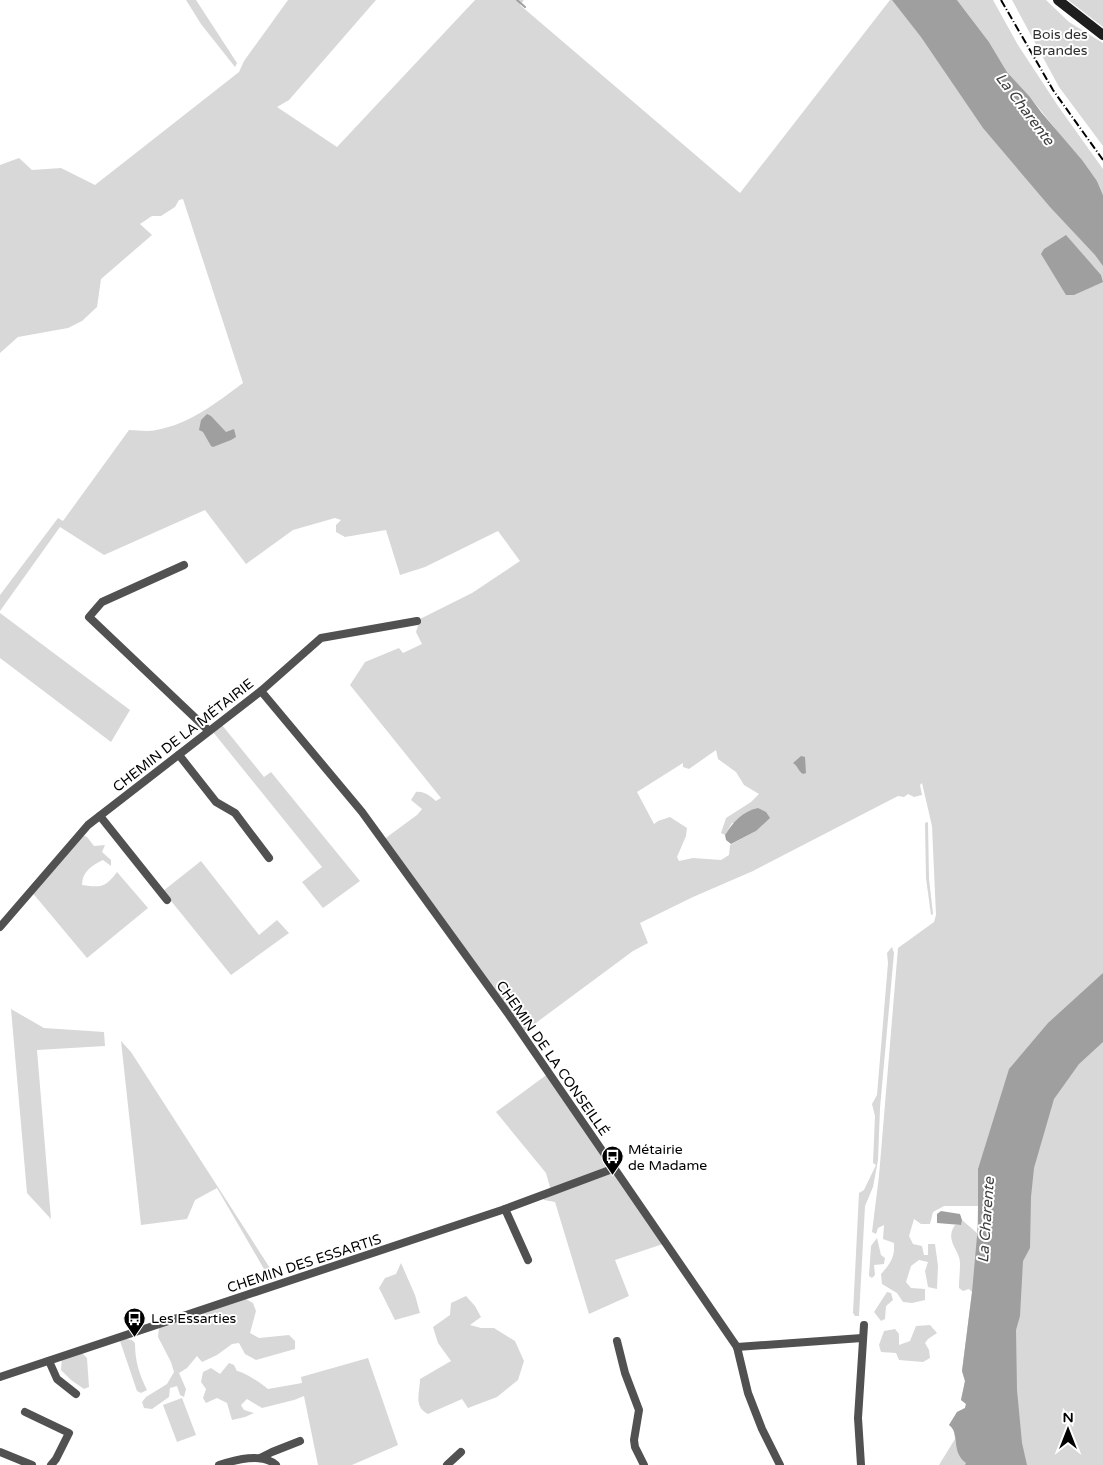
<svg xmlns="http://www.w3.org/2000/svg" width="1103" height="1465" viewBox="0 0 1103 1465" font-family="'Varela Round',sans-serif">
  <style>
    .green { fill: #d8d8d8; fill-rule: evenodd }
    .water { fill: #9f9f9f }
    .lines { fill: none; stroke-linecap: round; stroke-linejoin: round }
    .stream { stroke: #9f9f9f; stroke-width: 2 }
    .minor { stroke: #515151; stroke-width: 8 }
    .secondary { stroke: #1e1e1e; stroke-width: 10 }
    .rail { stroke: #000; stroke-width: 2; stroke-dasharray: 8 2.5 1 2.5; stroke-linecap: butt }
    .labels { text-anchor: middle; stroke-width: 4; stroke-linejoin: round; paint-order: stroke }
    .park-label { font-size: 14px; fill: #2f2f2f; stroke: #fff }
    .street-label { font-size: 14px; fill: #000; stroke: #fff }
    .poi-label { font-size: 14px; fill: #000; stroke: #fff; text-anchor: start }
    .water-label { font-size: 15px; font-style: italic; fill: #404040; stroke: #fff }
  </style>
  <rect width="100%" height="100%" fill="#fff"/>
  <g class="green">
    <polygon points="186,0 196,0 237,63 235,67 201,24"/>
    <path d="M288 0H376L289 100 277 107 337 147 475 0H524L520 5 740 193 890 0H894L1103 225V1465H939L955 1439 953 1427 949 1425 957 1412 965 1408 966 1404 961 1400 965 1381 962 1371 972 1292 969 1289 963 1291 959 1288C959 1280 960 1272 960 1263 960 1250 944 1241 955 1225H960L962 1220 977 1233 978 1206H944L933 1212 930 1224H921L914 1219 909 1236 913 1244 922 1246 924 1255H928V1244H935L938 1266 937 1289 928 1287 925 1271 928 1262 919 1260 911 1266 906 1282 911 1288 925 1289V1300L912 1303 903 1302 897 1293 882 1284 881 1274C890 1264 895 1258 894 1243L883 1239 884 1225 878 1228 876 1234 872 1232 879 1176 898 948 934 922 936 915 932 826 922 783 920 785 922 795 914 797 908 794 904 797 898 796 753 871 693 897 640 923 648 943 633 951 525 1031 383 840 417 815 422 809 411 800 416 792C424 791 430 796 436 801L441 798 350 685 365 662 399 648 403 653 422 644 416 632 420 619 472 593 520 561 498 531 425 567 400 575 386 530 345 537 336 532V525L341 520 335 518 293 530 246 564 205 510 104 555 60 527 0 611V595L58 518 63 521 129 430C137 430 148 432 156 430 190 424 216 403 243 383L183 199 179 200 175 207 161 216H152L140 224 152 235 101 279 97 307 82 321 68 328 18 337 0 353V165L19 158 32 170 61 168 95 185 239 72 244 61ZM716 750 718 759 736 772 744 785 759 794 751 802 726 818 721 833 725 835 732 823 756 831 730 845 729 855 721 860 693 858 679 861 677 857 686 836 687 828 670 817 658 821 654 824 637 792 683 763V767L689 769Z"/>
    <polygon points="957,0 993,0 1018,45 1058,106 1103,169 1103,195 1097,181 1030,97 1007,72 989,42"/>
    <polygon points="1012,0 1046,0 1069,22 1103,43 1103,146 1059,87"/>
    <polygon points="1068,0 1103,0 1103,27"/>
    <polygon points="0,613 130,710 111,742 0,658"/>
    <polygon points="222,725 264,777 271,772 360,881 323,908 302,882 322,867 213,732"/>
    <polygon points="928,822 929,879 933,914 931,915 926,878 925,823"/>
    <path d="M80 834 87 837 94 846 105 845 102 852 111 860V866L103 860C92 865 82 872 82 885 101 888 106 887 117 872L148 908 87 958 31 891Z"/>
    <polygon points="201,861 259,935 277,920 289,933 231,975 163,891"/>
    <polygon points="892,947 894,953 880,1108 878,1160 873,1187 865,1206 859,1316 855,1316 853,1313 859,1193 864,1190 876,1165 873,1163 875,1116 872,1104 877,1095 888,963 887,953"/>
    <polygon points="11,1009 44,1028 104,1032 105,1046 37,1050 51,1219 27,1193"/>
    <polygon points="121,1041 131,1052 277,1279 271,1281 217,1188 195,1200 187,1219 141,1225"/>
    <polygon points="549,1073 666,1243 615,1260 629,1296 589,1314 555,1202 544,1200 541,1195 551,1191 546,1173 496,1112"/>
    <polygon points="877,1238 881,1255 885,1258 884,1264 874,1265 875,1275 872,1278 869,1276 871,1246"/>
    <polygon points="401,1263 415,1295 420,1313 395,1320 379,1288 385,1278 396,1274"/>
    <polygon points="887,1292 891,1293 893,1300 886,1306 885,1319 881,1321 874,1312"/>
    <polygon points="237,1294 253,1303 256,1311 250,1333 259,1338 289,1335 295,1341 295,1349 256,1360 245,1354 239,1343 232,1344 217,1355 202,1362 197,1356 187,1368 179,1373 186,1389 184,1397 180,1395 177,1386 170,1388 169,1397 152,1409 144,1408 142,1402 146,1397 167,1384 174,1372 171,1362 158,1337 159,1327 204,1309 213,1302"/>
    <path d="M466 1296 475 1306 481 1317 470 1325 481 1328H494L515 1341 524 1361 518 1380 497 1397 468 1408 462 1399 428 1414C413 1407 420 1392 420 1379L451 1361 438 1343 433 1327 450 1315 451 1303Z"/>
    <polygon points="930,1325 937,1333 928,1339 925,1343 929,1350 930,1358 923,1362 899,1360 896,1353 881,1352 879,1345 884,1331 895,1329 899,1334 899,1345 910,1341 916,1326"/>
    <path d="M126 1339 132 1340 135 1343C135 1361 139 1374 147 1390L141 1393 137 1391 120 1341Z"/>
    <polygon points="81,1352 87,1358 89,1387 84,1389 71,1380 61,1370 62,1356"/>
    <path d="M368 1358 398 1445 352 1465H318L304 1396 294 1400 262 1408 247 1399 241 1405 244 1410 254 1413 245 1417 232 1420 227 1403 217 1398 206 1403 203 1398 206 1389 201 1382 203 1372 211 1368 220 1374 229 1363 234 1365 237 1371C246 1373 261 1383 268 1389L302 1383 301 1377Z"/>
    <polygon points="182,1398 196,1435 177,1442 163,1405"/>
  </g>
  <g class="water">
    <polygon points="892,0 957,0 989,42 1007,72 1030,97 1041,112 1082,160 1097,181 1103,195 1103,266 1095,255 1050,207 983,128 921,37"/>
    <polygon points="1066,235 1101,275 1103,282 1074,295 1066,295 1041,254 1044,249"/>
    <polygon points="207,414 211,416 226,432 234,429 236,437 231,440 213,447 211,446 203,432 199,430 201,420"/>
    <path d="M801 756 805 757 806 773 803 774C798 771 798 766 793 763Z"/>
    <path d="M758 808 766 812 770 818 756 831 731 844 726 840 725 835C733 822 743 811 758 808Z"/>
    <path d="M1103 973V1042L1079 1064 1054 1099 1034 1168 1031 1197 1030 1248 1023 1261 1020 1316 1016 1330 1017 1390 1022 1443 1027 1465H965L966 1463C950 1451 961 1434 949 1425L957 1412 965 1408 966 1404 961 1400 965 1381 962 1371 972 1292 978 1225V1169L1009 1069 1048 1023Z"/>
    <polygon points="941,1211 960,1214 962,1220 961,1225 937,1223 937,1214"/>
  </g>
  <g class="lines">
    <polyline class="stream" points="517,0 525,7"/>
    <g class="minor">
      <polyline points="184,565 102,602 89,617 209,731"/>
      <polyline points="261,691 362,812 509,1015 737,1347 748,1393 762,1429 780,1465"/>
      <polyline points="179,755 216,802 235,813 269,858"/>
      <polyline points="100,816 167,900"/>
      <polyline points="0,927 88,825 261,691 321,638 417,621"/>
      <polyline points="505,1209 528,1260"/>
      <polyline points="617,1341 625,1373 639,1410 634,1440 635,1447 644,1465"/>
      <polyline points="737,1347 862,1338"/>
      <polyline points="49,1361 57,1379 76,1394"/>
      <polyline points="0,1377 505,1209 615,1168"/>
      <polyline points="25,1412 69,1433 56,1459 51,1465"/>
      <polyline points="0,1452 32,1465"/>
      <polyline points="260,1458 272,1452 300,1441"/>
      <path d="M219 1465C235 1460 262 1452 276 1465"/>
      <polyline points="447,1465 461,1452"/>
      <polyline points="861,1465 858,1418 864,1325"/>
    </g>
    <polyline class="secondary" points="1058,0 1103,35"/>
    <polyline class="rail" points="1001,0 1053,90 1103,160"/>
  </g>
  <defs>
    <symbol id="bus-pin" viewBox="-11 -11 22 30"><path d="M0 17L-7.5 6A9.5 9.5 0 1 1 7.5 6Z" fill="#000" stroke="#fff"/><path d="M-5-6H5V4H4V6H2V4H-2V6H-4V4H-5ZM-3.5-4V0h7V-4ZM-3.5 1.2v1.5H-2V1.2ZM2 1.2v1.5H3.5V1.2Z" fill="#fff"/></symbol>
  </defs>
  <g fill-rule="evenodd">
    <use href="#bus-pin" x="600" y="1144" width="25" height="34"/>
    <use href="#bus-pin" x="122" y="1306" width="25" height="34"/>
  </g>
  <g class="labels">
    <g class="park-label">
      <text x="1060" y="39">Bois des<tspan x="1060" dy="16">Brandes</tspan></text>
    </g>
    <g class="street-label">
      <text transform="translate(183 735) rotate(-38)" y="5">CHEMIN DE LA MÉTAIRIE</text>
      <text transform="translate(553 1058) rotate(55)" y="5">CHEMIN DE LA CONSEILLÉ</text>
      <text transform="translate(304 1263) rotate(-18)" y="5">CHEMIN DES ESSARTIS</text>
    </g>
    <g class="poi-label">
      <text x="628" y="1154">Métairie<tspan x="628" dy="16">de Madame</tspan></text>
      <text x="151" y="1323">Les Essarties</text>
    </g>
    <g class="water-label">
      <text transform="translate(1025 109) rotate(53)" y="5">La Charente</text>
      <text transform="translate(986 1220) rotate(-86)" y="5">La Charente</text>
    </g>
  </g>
  <g transform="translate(1068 1430)" stroke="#ffffff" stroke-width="4" paint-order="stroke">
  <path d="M0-4L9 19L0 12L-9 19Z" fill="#000000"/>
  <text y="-8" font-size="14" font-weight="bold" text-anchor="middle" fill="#000000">N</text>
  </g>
</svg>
